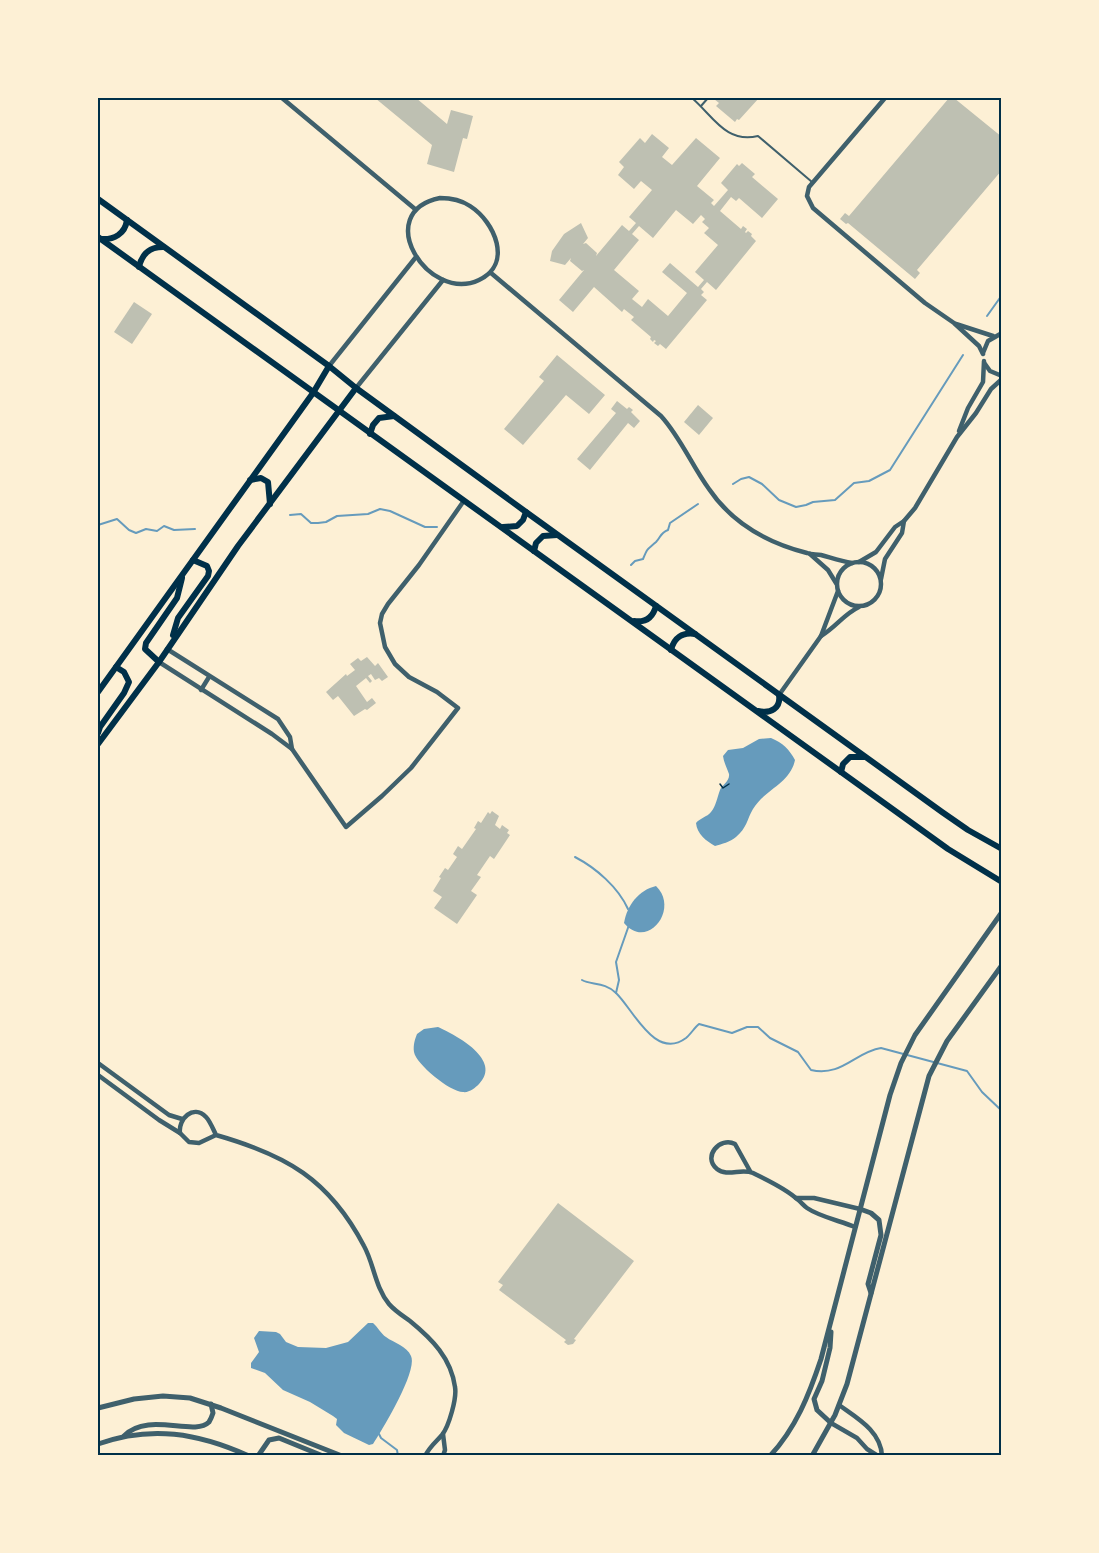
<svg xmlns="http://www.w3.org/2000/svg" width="1099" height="1553" viewBox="0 0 1099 1553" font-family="'Roboto Condensed',sans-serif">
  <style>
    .water { fill: #669bbc }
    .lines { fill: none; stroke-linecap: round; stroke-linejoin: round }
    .stream { stroke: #669bbc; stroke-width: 2 }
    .building { fill: #bec0b2; fill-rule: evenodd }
    .path { stroke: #003049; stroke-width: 1.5 }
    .service { stroke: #3f606c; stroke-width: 2 }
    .minor { stroke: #3f606c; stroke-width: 4.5 }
    .tertiary { stroke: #3f606c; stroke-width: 5 }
    .secondary { stroke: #003049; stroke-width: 6 }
    .neatline { fill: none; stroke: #003049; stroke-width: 2 }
  </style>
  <rect width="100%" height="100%" fill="#fdf0d5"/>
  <g class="water">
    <path d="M771 738C783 743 789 749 795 760 790 784 765 789 753 809 747 819 747 828 736 837 730 842 722 844 715 846 706 841 697 834 696 823 700 818 707 817 711 812 716 806 717 798 720 790 722 785 730 781 729 774 727 768 724 763 723 756L728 750 743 748 759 739Z"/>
    <path d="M656 886C680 909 647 951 624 923 627 905 639 890 656 886Z"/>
    <path d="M438 1027C456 1035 503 1060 479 1084 475 1088 469 1093 463 1092 450 1092 416 1064 414 1052 413 1045 415 1039 417 1034L424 1029Z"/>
    <path d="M368 1323H373C378 1327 381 1334 386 1337 394 1343 407 1346 411 1356 418 1371 382 1430 373 1444L369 1445 344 1433 336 1425 337 1419 333 1416 310 1402 283 1390 265 1373 251 1368V1363L259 1352 254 1338 259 1331 276 1332 280 1334 286 1342 298 1347 326 1348 348 1342Z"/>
  </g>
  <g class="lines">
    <g class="stream">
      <polyline points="987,316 1002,295"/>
      <polyline points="733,484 741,479 749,477 762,484 779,500 796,507 806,505 813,502 835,500 854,483 869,481 890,470 963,355"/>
      <polyline points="290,515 301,514 311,523 318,523 326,522 337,516 368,514 380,509 390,511 425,527 437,527"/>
      <polyline points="98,525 117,519 129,530 136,533 146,529 157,531 164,526 174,530 195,529"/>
      <path d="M631 565 635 561 643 559C648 547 647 550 656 542 661 537 660 533 668 530L670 523 698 504"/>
      <path d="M575 857C596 868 618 887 628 909"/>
      <path d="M582 980C591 985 605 982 616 993 633 1009 655 1061 686 1038 691 1034 694 1028 699 1024L732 1033 747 1027H758L770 1038 798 1052 811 1070C842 1077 855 1052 881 1048L967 1071 982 1092 1002 1111"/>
      <polyline points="616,993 619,980 616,962 629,925"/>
      <polyline points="379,1434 381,1438 397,1450 398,1456"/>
    </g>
  </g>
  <g class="building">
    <polygon points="375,98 416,98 447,124 451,110 473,116 467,139 463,138 454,172 427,164 432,145"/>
    <polygon points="716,98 759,98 739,120 737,119 735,122 716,106 719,103 714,99"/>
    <polygon points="949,98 954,98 1002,137 1002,170 917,270 920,273 915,279 848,223 846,224 840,219 845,213 849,216"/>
    <path d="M652 134 669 148 662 157 672 165 696 138 720 158 697 186 714 200 711 203 714 206 728 190 721 183 737 164 739 166 742 163 755 174 752 177 778 199 762 218 739 198 736 201 731 197 720 211 741 229 743 226 747 229 745 232 746 233 748 231 752 234 751 236 756 241 716 290 707 282 701 289 704 292 701 295 707 300 666 349 660 344 658 346 654 343 656 341 654 340 653 342 650 339 651 337 631 320 634 317 624 309 622 312 594 287 573 312 559 300 584 270 582 271 570 261 571 258 565 265 550 261 552 251 564 234 581 223 588 238 583 244 586 243 597 253 596 256 622 225 629 231 636 223 629 217 652 190 641 181 634 189 618 175 624 167 619 162 640 138 645 143ZM676 210 693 224 701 215 705 219 702 222 709 228 704 233 718 245 695 272 704 280 698 287 670 263 662 272 687 293 668 316 648 299 642 307 632 299 639 291 614 270 639 240 632 234 639 226 653 238Z"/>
    <polygon points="134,302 152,314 132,344 114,332"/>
    <polygon points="557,355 605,395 589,414 566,395 523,445 504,429 544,381 539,377"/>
    <polygon points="617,401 627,409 629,407 633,410 631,412 640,421 634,428 628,423 590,470 577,459 616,413 611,409"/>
    <polygon points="698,405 713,418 699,435 684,422"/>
    <polygon points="367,657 375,666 378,663 388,677 382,681 379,678 375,680 371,674 368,676 372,681 370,683 366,678 356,686 367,702 372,698 376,703 367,710 365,709 354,716 338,696 333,700 326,692 346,674 347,676 355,670 350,664 358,658 361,661"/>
    <polygon points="492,811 499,816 495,825 500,829 502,825 509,830 507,833 510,835 494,859 490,856 477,875 481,877 471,891 477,895 457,924 434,908 442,897 433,891 441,878 439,877 445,868 448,870 457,857 453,854 458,846 462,849 476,829 474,828 478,821 481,823 488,812 490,814"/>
    <polygon points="558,1203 634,1261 574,1339 576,1340 573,1344 568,1345 564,1342 566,1340 499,1290 503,1285 498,1282"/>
  </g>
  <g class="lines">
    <polyline class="path" points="720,784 723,788 729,784"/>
    <g class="service">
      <path d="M692 98C713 116 726 144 758 136L812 182"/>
      <polyline points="701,106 708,98"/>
    </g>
    <g class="minor">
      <polyline points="282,98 415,209"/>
      <polyline points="885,98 809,187 807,196 813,208 925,303 954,323 979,346 983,354"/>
      <path d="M440 198C451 198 461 200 470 206 495 222 513 264 479 280 428 304 371 212 440 198Z"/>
      <path d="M491 273 661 416C681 438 692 466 709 489 732 523 768 543 807 553 812 555 816 554 821 555 832 558 841 561 852 563"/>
      <polyline points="956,324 993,336"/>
      <polyline points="983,353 988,341 1002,333"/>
      <polyline points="985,364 990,371 1002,376"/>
      <polyline points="329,366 416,257"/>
      <polyline points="356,388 443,280"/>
      <polyline points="959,431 968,408 983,382 984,361"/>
      <polyline points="810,554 828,570 836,583"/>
      <polyline points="859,562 876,552 895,527 904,521 915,508 957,437 976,413 991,389 1002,379"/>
      <circle cx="859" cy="584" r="22"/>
      <polyline points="881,579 885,559 902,533 904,521"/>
      <path d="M821 636C836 627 844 614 859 607"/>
      <polyline points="167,649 278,719 290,737 292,749"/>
      <polyline points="159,662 272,734 292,749 346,827 382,796 411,768 458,708 437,692 409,677 395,664 385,647 380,623 382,614 388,604 419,565 463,502"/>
      <polyline points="201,690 209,677"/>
      <polyline points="779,695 821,636 838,591"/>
      <polyline points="98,1063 169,1115 182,1119"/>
      <polyline points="98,1075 159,1120 180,1133"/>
      <path d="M216 1135C213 1129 210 1121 206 1117 193 1104 178 1119 180 1133L189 1142 199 1143 216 1135C286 1155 329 1179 364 1246 374 1264 375 1287 389 1304 395 1311 403 1316 410 1321 432 1339 451 1358 455 1387 457 1398 449 1426 442 1435 436 1442 430 1446 425 1456"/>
      <path d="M750 1171 735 1144C720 1136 702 1157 717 1169 727 1177 742 1168 753 1173 767 1180 785 1188 797 1199 801 1202 804 1206 807 1208 820 1217 841 1221 855 1227"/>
      <polyline points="796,1198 814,1198 860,1209"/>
      <path d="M839 1405C857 1418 881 1431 882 1456"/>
      <polyline points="831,1423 857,1438 867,1449 878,1456"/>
      <polyline points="443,1456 445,1450 443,1434"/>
    </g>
    <g class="tertiary">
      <polyline points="860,1209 871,1213 879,1220 881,1235 868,1284 871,1293"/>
      <polyline points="98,1408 134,1399 163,1396 190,1398 221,1408 342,1456"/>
      <polyline points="831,1423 817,1410 814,1399 822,1381 830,1348 831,1332"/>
      <path d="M124 1436C148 1411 194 1437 209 1422 211 1419 212 1416 213 1413L211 1404"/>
      <path d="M98 1444C151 1425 198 1433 249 1456"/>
      <polyline points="258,1456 269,1440 279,1438 323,1456"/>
      <path d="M770 1456C796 1428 809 1395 821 1359L890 1095 901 1063 915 1035 1002 912"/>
      <polyline points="812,1456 835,1415 847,1384 929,1076 947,1041 1002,965"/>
    </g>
    <g class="secondary">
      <polyline points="98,199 329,366 356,388 526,512 942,812 968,830 1002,849"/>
      <polyline points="98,237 948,849 1002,882"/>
      <path d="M101 239C114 240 125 234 127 220"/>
      <path d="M139 267C142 254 149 247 163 247"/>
      <polyline points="370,434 373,425 379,418 394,416"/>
      <polyline points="250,480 261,478 268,482 270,504"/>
      <polyline points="503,527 517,526 523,520 526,512"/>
      <polyline points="534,551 536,543 543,536 557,535"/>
      <path d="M634 621C646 623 653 617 656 606"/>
      <polyline points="173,635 178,618 208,576 209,571 207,566 193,560"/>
      <path d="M671 650C674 638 682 632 695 634"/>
      <polyline points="159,662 145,649 146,643 177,598 182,578"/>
      <polyline points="98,692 313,393 329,366"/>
      <path d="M758 711C771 714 781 708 779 695"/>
      <polyline points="98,733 100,727 124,693 129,682 124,672 116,667"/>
      <polyline points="98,744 159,662 238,546 356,388"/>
      <polyline points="841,772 843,764 850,757 864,757"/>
    </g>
  </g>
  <rect width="1099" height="1553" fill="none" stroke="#fdf0d5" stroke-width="198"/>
  <rect x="99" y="99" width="901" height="1355" class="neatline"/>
</svg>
